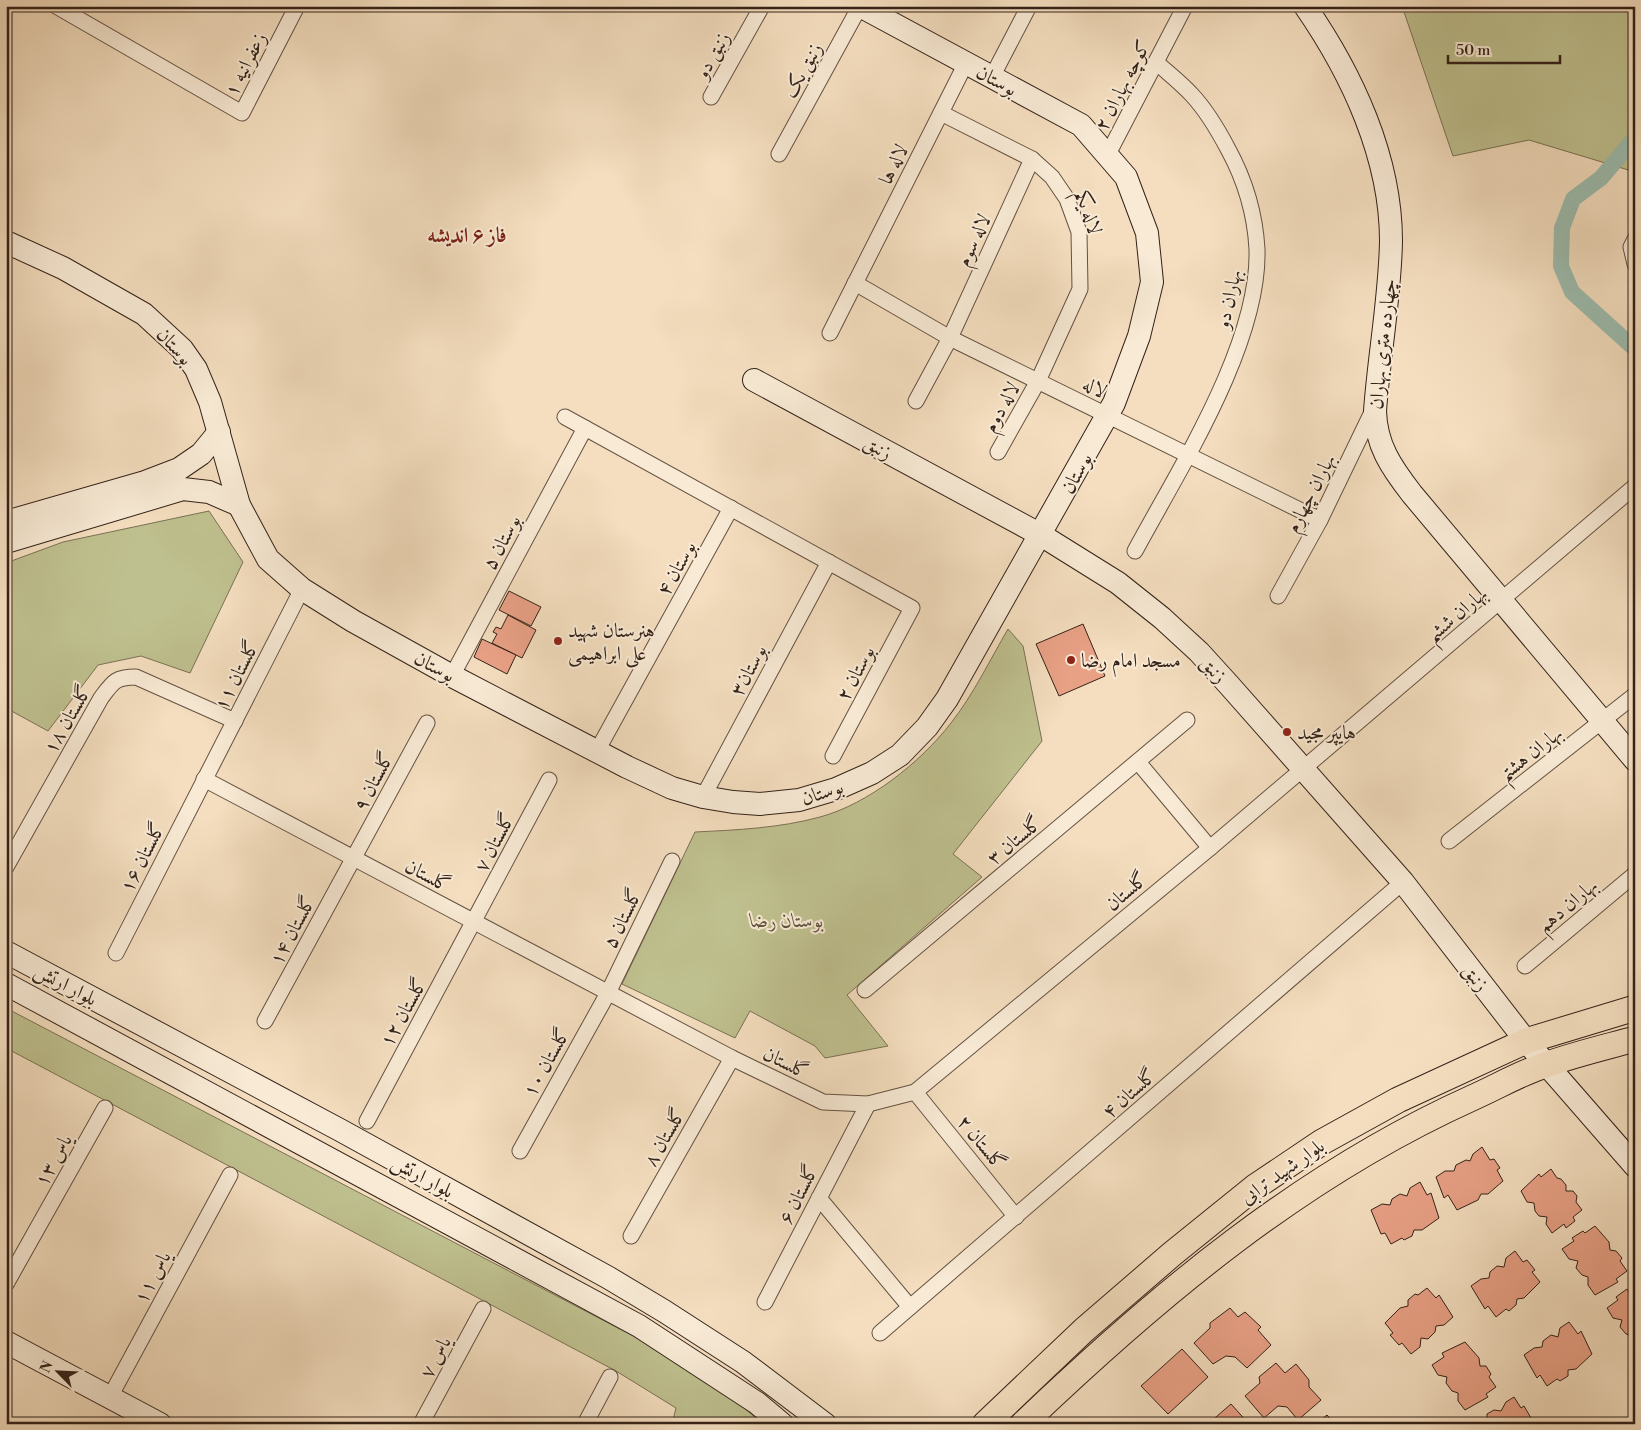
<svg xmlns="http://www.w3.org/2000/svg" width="1641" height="1430" viewBox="0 0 1641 1430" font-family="'Libre Bodoni',Amiri,serif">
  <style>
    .green { fill: #bfc08f; stroke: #7a7154 }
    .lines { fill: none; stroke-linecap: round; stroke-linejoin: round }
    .canal { stroke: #9cbcae; stroke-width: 16 }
    .building { fill: #e9a186; stroke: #342219 }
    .street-casing { stroke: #645142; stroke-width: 17 }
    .secondary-casing { stroke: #342219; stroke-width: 24 }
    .primary-casing { stroke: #342219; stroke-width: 27 }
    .street { stroke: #f8ead5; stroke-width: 15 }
    .secondary { stroke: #f8ead5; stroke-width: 22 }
    .primary { stroke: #f4debf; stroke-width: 25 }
    .poi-dot { fill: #8f2418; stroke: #f8ead5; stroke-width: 2 }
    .labels { text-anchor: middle; stroke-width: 4; stroke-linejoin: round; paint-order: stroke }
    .street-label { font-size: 20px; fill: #342219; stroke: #f8ead5 }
    .poi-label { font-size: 20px; fill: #342219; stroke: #f8ead5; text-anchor: start }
    .park-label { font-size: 20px; font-style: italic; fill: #5e513c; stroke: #f8ead5 }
    .neighbourhood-label { font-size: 21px; font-weight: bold; fill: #7a1f14; stroke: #f8ead5 }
  </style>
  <rect width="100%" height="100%" fill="#f4debf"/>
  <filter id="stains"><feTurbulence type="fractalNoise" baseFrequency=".004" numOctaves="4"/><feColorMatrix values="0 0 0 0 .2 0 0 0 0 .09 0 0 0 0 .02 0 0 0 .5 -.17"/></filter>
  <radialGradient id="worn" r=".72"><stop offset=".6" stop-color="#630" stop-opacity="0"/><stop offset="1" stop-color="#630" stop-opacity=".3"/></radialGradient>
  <g class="green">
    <polygon points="1402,6 1635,6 1635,172 1529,140 1453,156"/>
    <polygon points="209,511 243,562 190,673 141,656 98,665 48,731 6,708 6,563 63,542"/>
    <path d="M1008 629 1023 646 1042 741 953 854 982 877 847 995 888 1046 825 1058 815 1046 750 1011 735 1038 622 984 695 832C737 830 780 828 820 817 868 804 920 763 951 723 973 695 990 660 1008 629Z"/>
    <polygon points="6,1008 660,1350 729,1395 763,1424 672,1424 676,1408 616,1371 6,1048"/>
  </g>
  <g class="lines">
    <polyline class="canal" points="1635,138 1601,178 1573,199 1562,228 1561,266 1572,292 1635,349"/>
  </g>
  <g class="building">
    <polygon points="509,591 541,607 531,626 499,610"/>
    <polygon points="508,615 536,630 522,658 492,643 497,634 493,632 496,627 501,629"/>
    <polygon points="1083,624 1105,676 1059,696 1036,644"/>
    <polygon points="482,639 516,655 507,674 474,657"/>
    <polygon points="1482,1147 1490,1160 1494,1159 1500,1168 1497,1170 1503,1181 1488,1194 1481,1194 1478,1200 1457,1210 1448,1195 1444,1198 1436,1177 1445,1171 1454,1171 1456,1165 1466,1160 1470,1161 1473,1154"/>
    <polygon points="1551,1169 1557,1178 1561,1179 1566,1185 1566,1191 1573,1191 1577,1196 1576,1202 1582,1210 1573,1217 1575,1221 1566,1228 1564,1224 1552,1233 1546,1224 1547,1217 1539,1216 1535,1211 1534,1203 1527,1202 1521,1191 1539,1174 1541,1177"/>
    <polygon points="1420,1182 1427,1195 1431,1193 1439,1218 1422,1230 1414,1230 1412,1236 1404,1240 1402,1238 1391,1244 1385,1233 1381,1234 1371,1210 1382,1204 1390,1205 1392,1199 1400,1194 1407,1196 1410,1188"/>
    <polygon points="1595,1226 1609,1242 1610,1250 1616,1251 1622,1258 1620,1261 1627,1271 1616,1279 1618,1282 1595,1295 1588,1285 1588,1277 1582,1275 1576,1268 1578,1261 1569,1259 1562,1249 1574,1241 1572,1238 1583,1231 1585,1233"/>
    <polygon points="1515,1251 1523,1262 1527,1260 1535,1270 1532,1272 1540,1282 1524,1298 1517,1299 1516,1305 1509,1311 1506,1309 1496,1317 1488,1306 1485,1309 1471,1286 1481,1279 1489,1278 1490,1272 1497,1266 1504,1267 1506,1258"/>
    <polygon points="1427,1288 1436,1298 1439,1295 1453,1317 1444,1325 1436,1326 1435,1332 1428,1339 1421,1338 1420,1347 1411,1354 1402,1343 1399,1345 1390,1335 1393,1333 1385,1323 1400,1308 1408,1306 1408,1300 1415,1294 1418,1295"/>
    <polygon points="1635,1288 1635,1347 1632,1336 1626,1334 1620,1327 1622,1320 1613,1318 1607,1308 1618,1300 1616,1297 1627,1289 1629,1292"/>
    <polygon points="1230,1308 1238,1317 1245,1312 1261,1327 1258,1330 1271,1345 1247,1368 1235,1357 1226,1356 1213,1364 1194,1343 1210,1328 1210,1323"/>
    <polygon points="1569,1322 1578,1334 1581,1331 1592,1354 1576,1369 1568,1370 1568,1376 1560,1381 1557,1379 1547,1386 1540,1375 1537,1378 1524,1355 1534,1348 1542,1347 1543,1341 1551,1335 1558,1337 1560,1328"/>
    <polygon points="1465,1342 1479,1358 1480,1366 1486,1366 1491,1374 1489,1377 1496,1387 1486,1394 1488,1397 1465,1410 1458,1401 1458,1393 1452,1391 1446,1383 1447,1377 1438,1375 1432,1365 1444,1357 1442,1353"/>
    <polygon points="1182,1349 1208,1377 1168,1414 1141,1386"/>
    <polygon points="1276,1363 1285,1373 1296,1364 1309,1380 1309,1387 1321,1400 1298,1420 1287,1407 1278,1406 1264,1418 1245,1396 1260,1383 1259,1377"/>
    <polygon points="1514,1397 1521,1408 1524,1406 1531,1418 1529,1419 1532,1424 1473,1424 1478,1421 1482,1424 1487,1420 1487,1414 1494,1410 1501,1411 1506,1402"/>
    <polygon points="1231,1404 1249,1424 1208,1424"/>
    <polygon points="1327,1415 1335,1424 1316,1424"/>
  </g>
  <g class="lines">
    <defs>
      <g id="street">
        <polyline points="56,6 242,113 297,6"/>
        <polyline points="992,77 1029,6"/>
        <polyline points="711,97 762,6"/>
        <polyline points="941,113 1032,159 1052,177 1067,199 1079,232 1080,289 1038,381 998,452"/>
        <polyline points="779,154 860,6"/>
        <polyline points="1107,156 1185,6"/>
        <polyline points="1635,239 1631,247 1635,264"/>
        <polyline points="855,283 950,338 1320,520"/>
        <polyline points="830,333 966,63"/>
        <polyline points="916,401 950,338 1032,159"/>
        <polyline points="565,417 912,608 833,756"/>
        <path d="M1135 551C1179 469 1260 344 1257 249 1255 213 1245 180 1228 149 1218 130 1207 111 1192 95 1181 83 1168 73 1156 62"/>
        <polyline points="1278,596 1320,520 1374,408"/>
        <polyline points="452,676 585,428"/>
        <polyline points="597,751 731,508"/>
        <polyline points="1138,762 1210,848"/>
        <polyline points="204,779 732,1058 823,1102 868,1104 915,1092 1210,848 1634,487"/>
        <polyline points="703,797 829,562"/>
        <polyline points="1449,841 1635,695"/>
        <path d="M6 867 101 698C113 682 115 677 136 677L235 721"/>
        <polyline points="116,953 302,589"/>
        <polyline points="1525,966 1635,874"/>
        <polyline points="865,990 1187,720"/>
        <polyline points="265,1021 427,723"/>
        <polyline points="915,1092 1016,1217"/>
        <polyline points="367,1121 549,780"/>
        <polyline points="520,1151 608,993 672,861"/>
        <polyline points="819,1198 910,1307"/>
        <polyline points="631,1236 732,1058"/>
        <polyline points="6,1284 105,1108"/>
        <polyline points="765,1302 868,1104"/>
        <polyline points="880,1333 1403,882"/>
        <polyline points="110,1397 230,1175"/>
        <polyline points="421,1424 483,1309"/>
        <polyline points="585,1424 610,1377"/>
      </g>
      <g id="secondary">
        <path d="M1305 6C1352 74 1391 157 1391 241 1390 298 1379 355 1375 411 1376 445 1391 467 1412 494L1635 760"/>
        <polyline points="6,242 63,268 144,314 182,349 196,369 210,402 239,505 268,559 302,589 353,621 452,676 627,767 672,788 703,797 733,802 760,804 799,800 836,789 872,773 900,755 927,727 947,699 1114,403 1139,336 1152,282 1147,233 1126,177 1081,125 860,6"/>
        <polyline points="754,380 1041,535 1118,583 1162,618 1199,652 1229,685 1403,882 1526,1041 1635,1166"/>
        <polyline points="6,522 145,482 179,469 201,454 219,432"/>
        <polyline points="6,542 183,489 209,492 239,505"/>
        <polyline points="6,952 340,1130 609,1278 664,1311 743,1362 825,1424"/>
        <polyline points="6,984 639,1326 757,1403 782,1424"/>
        <polyline points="6,1342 160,1424"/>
      </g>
      <g id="primary">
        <polyline points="985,1424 1084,1330 1172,1254 1255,1187 1322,1142 1398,1100 1526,1041 1635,1008"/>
        <path d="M1023 1424C1158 1295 1301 1175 1472 1098 1497 1087 1522 1072 1548 1064 1576 1054 1606 1047 1635 1039"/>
      </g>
    </defs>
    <use href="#street" class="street-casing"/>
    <use href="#secondary" class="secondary-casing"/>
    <use href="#primary" class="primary-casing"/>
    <use href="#street" class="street"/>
    <use href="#secondary" class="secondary"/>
    <use href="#primary" class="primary"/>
  </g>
  <g class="poi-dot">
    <circle cx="558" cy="641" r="5"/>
    <circle cx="1071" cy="660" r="5"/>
    <circle cx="1287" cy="732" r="5"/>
  </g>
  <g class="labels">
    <g class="street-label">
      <text transform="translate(712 55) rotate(-61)" y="7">زنبق دو</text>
      <text transform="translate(245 64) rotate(-63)" y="7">زعفرانیه ۱</text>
      <text transform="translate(802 70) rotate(-61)" y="7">زنبق یک</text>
      <text transform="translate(997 80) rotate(29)" y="7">بوستان</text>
      <text transform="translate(1122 85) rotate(-63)" y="7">کوچه بهاران ۲</text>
      <text transform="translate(893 164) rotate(-64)" y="7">لاله ها</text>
      <text transform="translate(1089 212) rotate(71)" y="7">لاله یکم</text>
      <text transform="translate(973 240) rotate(-65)" y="7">لاله سوم</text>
      <text transform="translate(1228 299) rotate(-78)" y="7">بهاران دو</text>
      <text transform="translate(1382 344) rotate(-84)" y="7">چهارده متری بهاران</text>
      <text transform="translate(175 346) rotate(48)" y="7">بوستان</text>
      <text transform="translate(1095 387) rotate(26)" y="7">لاله</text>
      <text transform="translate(1001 407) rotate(-61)" y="7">لاله دوم</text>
      <text transform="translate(878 447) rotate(28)" y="7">زنبق</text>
      <text transform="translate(1076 473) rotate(-61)" y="7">بوستان</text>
      <text transform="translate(1310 493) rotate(-63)" y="7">بهاران چهارم</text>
      <text transform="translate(501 542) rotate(-62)" y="7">بوستان ۵</text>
      <text transform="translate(676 568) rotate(-61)" y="7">بوستان ۴</text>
      <text transform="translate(1456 614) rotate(-40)" y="7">بهاران ششم</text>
      <text transform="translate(435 666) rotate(29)" y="7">بوستان</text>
      <text transform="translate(1214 669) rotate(47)" y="7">زنبق</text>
      <text transform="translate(748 670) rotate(-62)" y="7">بوستان۳</text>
      <text transform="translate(855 673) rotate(-62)" y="7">بوستان ۲</text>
      <text transform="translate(236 675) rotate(-63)" y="7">گلستان ۱۱</text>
      <text transform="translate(67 719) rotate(-60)" y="7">گلستان ۱۸</text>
      <text transform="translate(1530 753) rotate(-38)" y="7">بهاران هشتم</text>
      <text transform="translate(373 781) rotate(-62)" y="7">گلستان ۹</text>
      <text transform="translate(822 792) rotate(-18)" y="7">بوستان</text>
      <text transform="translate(1014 840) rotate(-40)" y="7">گلستان ۳</text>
      <text transform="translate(494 842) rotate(-62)" y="7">گلستان ۷</text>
      <text transform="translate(142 857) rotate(-63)" y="7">گلستان ۱۶</text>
      <text transform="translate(428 875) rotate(28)" y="7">گلستان</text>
      <text transform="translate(1126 891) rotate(-40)" y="7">گلستان</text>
      <text transform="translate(1567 905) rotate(-40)" y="7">بهاران دهم</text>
      <text transform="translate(622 918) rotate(-64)" y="7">گلستان ۵</text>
      <text transform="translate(292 930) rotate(-62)" y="7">گلستان ۱۴</text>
      <text transform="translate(1476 977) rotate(52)" y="7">زنبق</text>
      <text transform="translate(66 984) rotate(28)" y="7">بلوار ارتش</text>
      <text transform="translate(403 1012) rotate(-61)" y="7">گلستان ۱۲</text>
      <text transform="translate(546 1062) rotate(-61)" y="7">گلستان ۱۰</text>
      <text transform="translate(786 1062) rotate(26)" y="7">گلستان</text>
      <text transform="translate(1129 1093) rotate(-41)" y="7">گلستان ۴</text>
      <text transform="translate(664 1137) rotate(-60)" y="7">گلستان ۸</text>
      <text transform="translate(982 1142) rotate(51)" y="7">گلستان ۲</text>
      <text transform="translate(53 1160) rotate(-61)" y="7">یاس ۱۳</text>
      <text transform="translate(1282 1171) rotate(-35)" y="7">بلوار شهید ترابی</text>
      <text transform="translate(423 1176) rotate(29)" y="7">بلوار ارتش</text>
      <text transform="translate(798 1194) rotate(-63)" y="7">گلستان ۶</text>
      <text transform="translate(152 1277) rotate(-62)" y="7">یاس ۱۱</text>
      <text transform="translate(435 1357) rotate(-62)" y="7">یاس ۷</text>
    </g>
    <g class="poi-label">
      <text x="568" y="637">هنرستان شهید<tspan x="568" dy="23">علی ابراهیمی</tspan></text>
      <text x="1081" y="667">مسجد امام رضا</text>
      <text x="1297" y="739">هایپر مجید</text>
    </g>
    <g class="park-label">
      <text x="787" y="927">بوستان رضا</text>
    </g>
    <g class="neighbourhood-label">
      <text x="467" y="242">فاز ۶ اندیشه</text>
    </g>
  </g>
  <rect width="1641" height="1430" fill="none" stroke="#f4debf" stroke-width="25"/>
  <rect x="8" y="8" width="1626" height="1415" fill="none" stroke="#342219" stroke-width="2.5"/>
  <rect x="12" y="12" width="1616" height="1405" fill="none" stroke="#342219"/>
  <g transform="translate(58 1372) rotate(294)" stroke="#f8ead5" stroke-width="4" paint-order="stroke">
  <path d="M0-4L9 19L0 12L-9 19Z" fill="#342219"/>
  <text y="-8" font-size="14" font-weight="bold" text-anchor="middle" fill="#342219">N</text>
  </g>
  <path d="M1448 55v8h112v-8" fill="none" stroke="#342219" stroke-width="2.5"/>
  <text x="1456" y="55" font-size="15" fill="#342219" stroke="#f8ead5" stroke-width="4" paint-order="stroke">50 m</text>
  <rect width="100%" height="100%" filter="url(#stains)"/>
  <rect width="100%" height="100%" fill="url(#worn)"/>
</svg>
